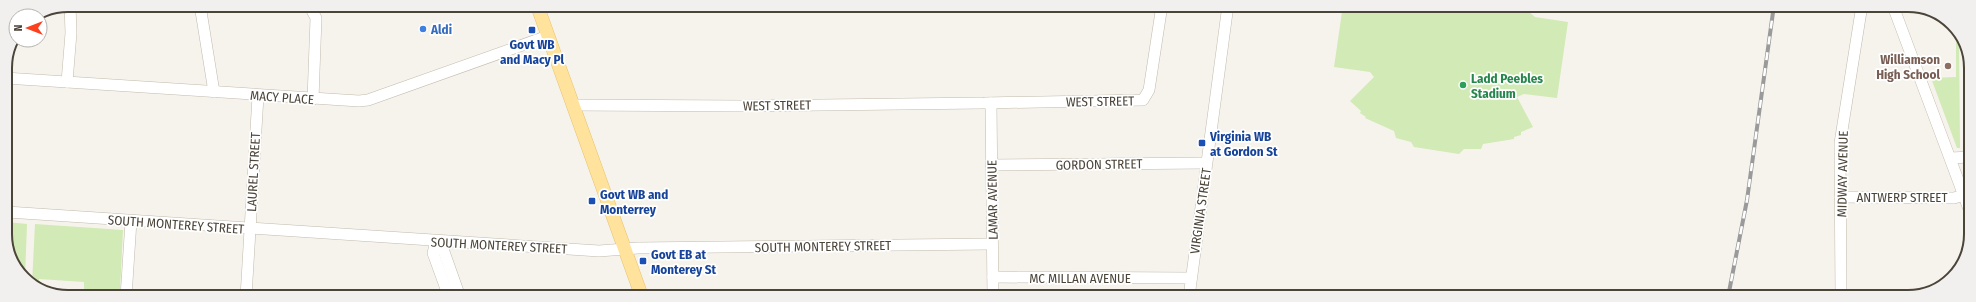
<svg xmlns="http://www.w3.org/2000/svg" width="1976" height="302" viewBox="0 0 1976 302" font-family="'Fira Sans Condensed',sans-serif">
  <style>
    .green { fill: #d2eab5 }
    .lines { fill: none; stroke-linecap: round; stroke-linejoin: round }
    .minor-casing { stroke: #c2bbae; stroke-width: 12 }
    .major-casing { stroke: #e6c16a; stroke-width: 14 }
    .minor { stroke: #fff; stroke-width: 11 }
    .major { stroke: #ffe39c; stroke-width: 13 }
    .rail-casing { stroke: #9a9a9a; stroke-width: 4 }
    .rail { stroke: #fff; stroke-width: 2.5; stroke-dasharray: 8; stroke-linecap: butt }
    .shop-dot { fill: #3f7fe0; stroke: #fff; stroke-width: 1.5 }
    .transit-dot { fill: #1a4fb4; stroke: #fff; stroke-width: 1.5 }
    .education-dot { fill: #8d6e63; stroke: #fff; stroke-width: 1.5 }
    .leisure-dot { fill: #2e9e5b; stroke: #fff; stroke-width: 1.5 }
    .labels { text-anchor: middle; stroke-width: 3.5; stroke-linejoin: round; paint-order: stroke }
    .shop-label { font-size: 13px; font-weight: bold; fill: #366cbe; stroke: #fff; text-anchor: start }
    .transit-label { font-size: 13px; font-weight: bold; fill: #164399; stroke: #fff; text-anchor: start }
    .education-label { font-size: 13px; font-weight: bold; fill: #785e54; stroke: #fff; text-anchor: end }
    .leisure-label { font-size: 13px; font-weight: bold; fill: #27864d; stroke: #fff; text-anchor: start }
    .street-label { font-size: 13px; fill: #4b4439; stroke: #fff }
    .rim { fill: none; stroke: #4b4439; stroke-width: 2 }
  </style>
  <rect width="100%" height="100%" fill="#f6f3ec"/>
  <g class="green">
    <polygon points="1343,5 1534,5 1528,11 1535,17 1568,22 1557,98 1524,94 1517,97 1533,127 1521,132 1521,135 1514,137 1514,139 1483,144 1481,149 1464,149 1459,154 1414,147 1411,142 1396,138 1394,131 1365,118 1366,117 1360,113 1361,111 1350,101 1374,77 1370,72 1334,67"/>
    <polygon points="1956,31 1959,37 1960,148 1957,148 1931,78 1956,77"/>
    <polygon points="7,222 27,224 25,277 23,277 7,250"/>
    <polygon points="35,224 123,230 120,291 84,290 84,282 39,279 39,286 32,284"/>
  </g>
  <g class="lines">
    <defs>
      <g id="minor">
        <polyline points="200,5 214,92"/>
        <polyline points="309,5 316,18 313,99"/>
        <polyline points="1893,6 1970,212"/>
        <polyline points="5,78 359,101 368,100 548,36"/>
        <polyline points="67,82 71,33 70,5"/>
        <polyline points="985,103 1143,100 1149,90 1162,5"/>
        <polyline points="991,103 993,297"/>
        <polyline points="573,105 742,106 982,103"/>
        <polyline points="1951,158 1970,157"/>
        <polyline points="991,165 1206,163"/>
        <polyline points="1840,197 1954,198 1964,195"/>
        <polyline points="7,212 599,251 638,248 992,244"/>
        <polyline points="436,242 433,253 449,297"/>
        <polyline points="436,247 443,249 460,297"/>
        <polyline points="993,277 1191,278"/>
        <polyline points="1189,296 1390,297"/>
        <polyline points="126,297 131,221"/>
        <polyline points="246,297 258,96"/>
        <polyline points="1189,297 1228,5"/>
        <polyline points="1841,297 1840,143 1862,5"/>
      </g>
      <polyline id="major" points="537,5 642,297"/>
    </defs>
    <use href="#minor" class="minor-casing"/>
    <use href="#major" class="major-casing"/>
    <use href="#minor" class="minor"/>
    <use href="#major" class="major"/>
    <defs>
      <polyline id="rail" points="1728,297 1747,200 1774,5"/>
    </defs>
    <use href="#rail" class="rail-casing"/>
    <use href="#rail" class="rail"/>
  </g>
  <circle class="shop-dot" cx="423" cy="29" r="4"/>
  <g class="transit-dot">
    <rect x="528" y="26" width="8" height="8" rx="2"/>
    <rect x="1198" y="139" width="8" height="8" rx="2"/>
    <rect x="588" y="197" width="8" height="8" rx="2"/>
    <rect x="639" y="257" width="8" height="8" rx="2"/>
  </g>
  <circle class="education-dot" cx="1948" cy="66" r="4"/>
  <circle class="leisure-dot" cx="1463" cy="85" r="4"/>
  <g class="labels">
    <g class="shop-label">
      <text x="431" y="34">Aldi</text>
    </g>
    <g class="transit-label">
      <text x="532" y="49" text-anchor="middle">Govt WB<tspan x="532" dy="15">and Macy Pl</tspan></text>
      <text x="1210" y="141">Virginia WB<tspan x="1210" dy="15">at Gordon St</tspan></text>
      <text x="600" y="199">Govt WB and<tspan x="600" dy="15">Monterrey</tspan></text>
      <text x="651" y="259">Govt EB at<tspan x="651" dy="15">Monterey St</tspan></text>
    </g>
    <g class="education-label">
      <text x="1940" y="64">Williamson<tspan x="1940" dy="15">High School</tspan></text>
    </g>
    <g class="leisure-label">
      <text x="1471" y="83">Ladd Peebles<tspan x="1471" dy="15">Stadium</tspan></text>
    </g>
    <g class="street-label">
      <text transform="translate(282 97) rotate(4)" y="5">MACY PLACE</text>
      <text transform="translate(1100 101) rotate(-1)" y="5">WEST STREET</text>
      <text transform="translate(777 105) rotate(-1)" y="5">WEST STREET</text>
      <text transform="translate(1099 164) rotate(-1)" y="5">GORDON STREET</text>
      <text transform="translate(253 172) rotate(-87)" y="5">LAUREL STREET</text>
      <text transform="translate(1842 174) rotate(-89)" y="5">MIDWAY AVENUE</text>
      <text x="1902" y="202">ANTWERP STREET</text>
      <text transform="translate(992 200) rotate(-91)" y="5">LAMAR AVENUE</text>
      <text transform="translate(1200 211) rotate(-82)" y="5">VIRGINIA STREET</text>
      <text transform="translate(176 224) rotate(4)" y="5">SOUTH MONTEREY STREET</text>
      <text transform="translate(499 245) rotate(3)" y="5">SOUTH MONTEREY STREET</text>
      <text transform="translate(823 246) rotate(-1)" y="5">SOUTH MONTEREY STREET</text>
      <text x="1080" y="283">MC MILLAN AVENUE</text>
    </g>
  </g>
  <path d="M0 0H1976V302H0ZM68 12H1908A56 56 0 0 1 1964 68V234A56 56 0 0 1 1908 290H68A56 56 0 0 1 12 234V68A56 56 0 0 1 68 12Z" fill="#f1f0ef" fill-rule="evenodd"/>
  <path class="rim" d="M68 12H1908A56 56 0 0 1 1964 68V234A56 56 0 0 1 1908 290H68A56 56 0 0 1 12 234V68A56 56 0 0 1 68 12Z"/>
  <g transform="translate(28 28) rotate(270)"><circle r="19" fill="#ffffff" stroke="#b7b4b0"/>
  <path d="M0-3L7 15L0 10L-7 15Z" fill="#fc3f1d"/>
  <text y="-6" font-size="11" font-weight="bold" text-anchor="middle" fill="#4b4439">N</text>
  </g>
</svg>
